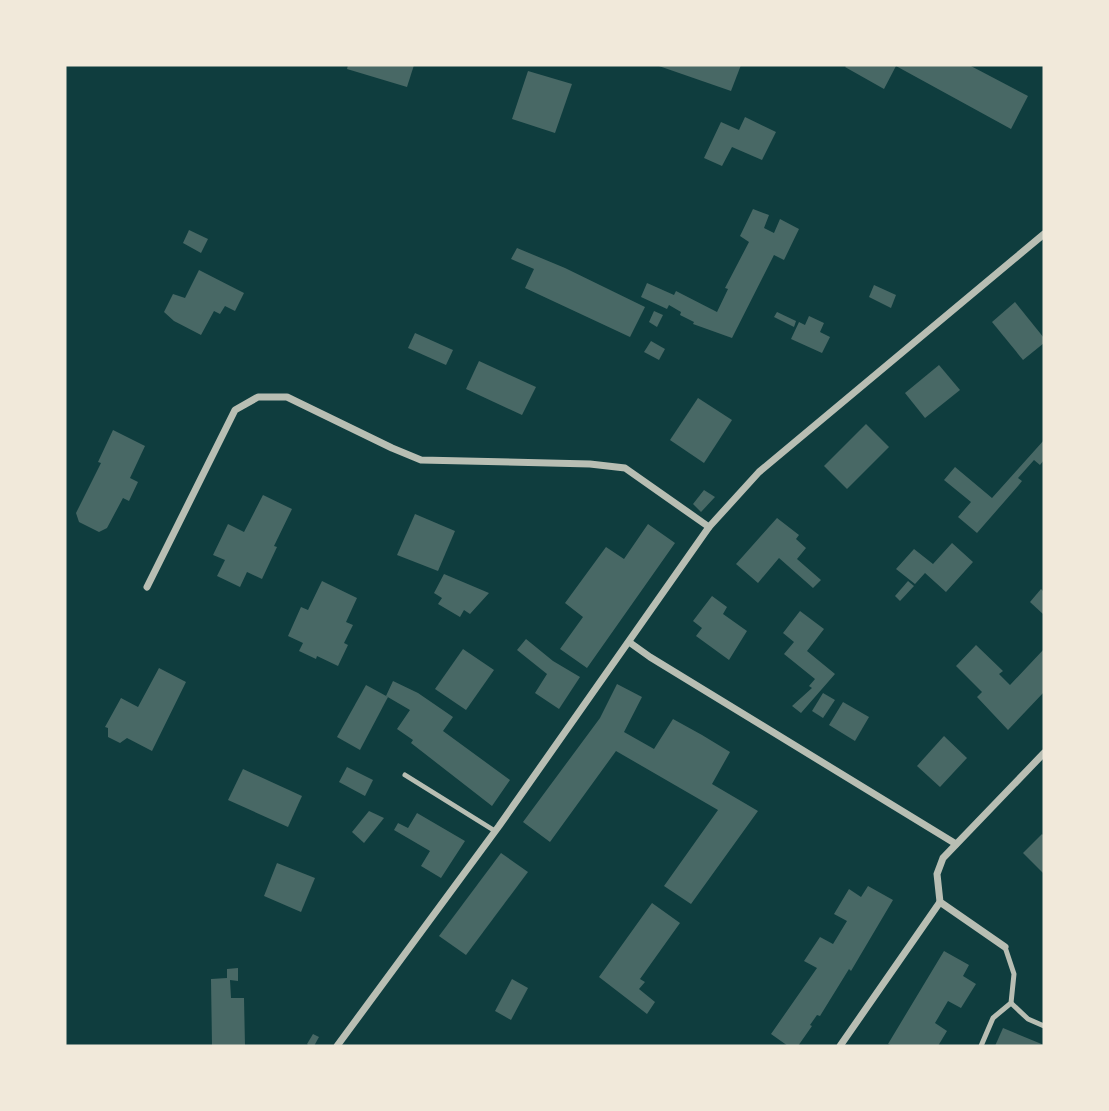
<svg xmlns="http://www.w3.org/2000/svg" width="1109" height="1111" viewBox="0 0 1109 1111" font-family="Quicksand,sans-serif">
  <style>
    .building { fill: #486865 }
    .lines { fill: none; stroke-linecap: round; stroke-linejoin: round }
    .service { stroke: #b8beb3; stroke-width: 5 }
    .minor { stroke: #b8beb3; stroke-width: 7 }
  </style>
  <rect width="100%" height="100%" fill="#0f3d3e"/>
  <g class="building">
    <polygon points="348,65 414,65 407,87 347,69"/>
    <polygon points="656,65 741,65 731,91"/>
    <polygon points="847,65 969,65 1028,96 1011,129 896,66 884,89 845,67"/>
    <polygon points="528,71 572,84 555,133 512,119"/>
    <polygon points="745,117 776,132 762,160 732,147 722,166 704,158 721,122 739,130"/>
    <polygon points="753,209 769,215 764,228 774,233 780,219 799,229 784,260 774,255 732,338 693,324 694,322 680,315 681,312 669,305 667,309 641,297 647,283 674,295 676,291 717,312 728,289 725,288 749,242 740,236"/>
    <polygon points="189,230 208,239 201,253 183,243"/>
    <polygon points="517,248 565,268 645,307 630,337 525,288 534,269 511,259"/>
    <polygon points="199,270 244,293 235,311 225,306 220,314 214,311 201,335 174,321 164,312 173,294 185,298"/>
    <polygon points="874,285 896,295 891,308 869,297"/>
    <polygon points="1015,302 1044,338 1044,343 1023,360 992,322"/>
    <polygon points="654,311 663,315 657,327 649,322"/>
    <polygon points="777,312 796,321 794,327 774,317"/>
    <polygon points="809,316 824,323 820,332 830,337 822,353 791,339 799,322 805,325"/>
    <polygon points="415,333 453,350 446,365 408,348"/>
    <polygon points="651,341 665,349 659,360 644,352"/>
    <polygon points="479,361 536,387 522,415 466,389"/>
    <polygon points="939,365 960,390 925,418 905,393"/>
    <polygon points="698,398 732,420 704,463 670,440"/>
    <polygon points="866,424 889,447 847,489 824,466"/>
    <polygon points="113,430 145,446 130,478 138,482 129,501 123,498 107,528 99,532 79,522 76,513 101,463 98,462"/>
    <polygon points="1044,440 1044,460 1040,465 1034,460 1018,478 1022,481 1018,486 977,533 958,517 971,502 944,480 955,467 992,498"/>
    <polygon points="704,490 715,497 701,512 693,504"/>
    <polygon points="263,495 292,509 274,546 277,547 262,579 247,572 240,587 217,576 225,560 213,555 228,524 244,532"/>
    <polygon points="415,514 455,531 438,571 397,555"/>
    <polygon points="777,518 799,535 796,539 806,548 797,559 821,580 813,588 779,558 758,583 736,564"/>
    <polygon points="648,524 675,543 587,668 560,649 583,617 565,603 606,547 624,559"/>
    <polygon points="952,543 973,562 946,592 925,573 915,584 896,569 914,549 933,564"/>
    <polygon points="444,574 489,593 470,614 464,610 460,617 438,604 442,598 434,593"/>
    <polygon points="322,581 357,598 346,622 353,625 344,643 348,645 338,666 317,656 316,659 299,651 303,643 288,636 301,607 308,610"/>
    <polygon points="908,581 914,586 900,601 895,596"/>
    <polygon points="1041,589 1044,592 1044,615 1030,602"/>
    <polygon points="712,596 727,607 723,614 747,631 729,660 696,636 702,628 693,621"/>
    <polygon points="800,611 824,629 807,651 835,674 801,713 792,706 812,688 809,686 815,679 784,654 794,642 783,633"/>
    <polygon points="526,639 553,661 580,677 559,709 535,693 547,674 517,650"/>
    <polygon points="976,645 1003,671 999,674 1010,685 1044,649 1044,692 1008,730 977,697 982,692 956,666"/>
    <polygon points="463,649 494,670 466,710 435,689"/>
    <polygon points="159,668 186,682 152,751 127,738 120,743 108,737 108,728 105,727 121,698 138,707"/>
    <polygon points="393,681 418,693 453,717 443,731 510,780 492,806 411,743 413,740 397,729 410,710 386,696"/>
    <polygon points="617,684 642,697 624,732 654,749 673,719 702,735 730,752 712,784 758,811 691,904 664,886 718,810 616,751 550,842 523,822 600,718"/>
    <polygon points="366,685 388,697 360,750 337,737"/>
    <polygon points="823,693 835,700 823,718 812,711"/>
    <polygon points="843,702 869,717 855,741 829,725"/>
    <polygon points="944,736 967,758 940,787 917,766"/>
    <polygon points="347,767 373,780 365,796 339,782"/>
    <polygon points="243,769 302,796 288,827 228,800"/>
    <polygon points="369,811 384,818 364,843 352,832"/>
    <polygon points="417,813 465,841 441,878 421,866 430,851 394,830 398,823 408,828"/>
    <polygon points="1042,834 1044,836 1044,874 1023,853"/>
    <polygon points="501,853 528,872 466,955 439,936"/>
    <polygon points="277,863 315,878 301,912 264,896"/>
    <polygon points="868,886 893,900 851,971 849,969 820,1016 817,1015 810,1025 812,1026 798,1046 788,1046 771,1034 817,968 804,961 820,937 833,944 847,921 834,914 849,889 861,897"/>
    <polygon points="652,903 680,923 640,979 645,982 639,989 655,1002 647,1014 599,977"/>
    <polygon points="944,951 969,965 963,976 976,984 961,1008 948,1001 935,1023 947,1031 938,1046 893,1046 888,1044"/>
    <polygon points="238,968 238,981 230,980 231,998 244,998 245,1046 212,1046 211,979 227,978 227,969"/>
    <polygon points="512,979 528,988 511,1020 495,1011"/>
    <polygon points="1003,1028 1044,1045 1044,1046 995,1046"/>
    <polygon points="313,1034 319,1037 314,1046 309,1046 307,1044"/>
  </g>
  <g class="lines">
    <g class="service">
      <polyline points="405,775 495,831"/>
      <polyline points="1011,1003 1028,1019 1044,1026"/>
      <polyline points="981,1046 993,1018 1011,1003 1014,974 1005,947"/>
    </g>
    <g class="minor">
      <polyline points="147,587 235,410 258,397 287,397 392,448 421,460 590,464 625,468 709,527"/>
      <polyline points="629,642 650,657 956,844"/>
      <polyline points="1005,947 940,902 937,874 943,858 1044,753"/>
      <polyline points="337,1046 499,826 709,527 759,472 1044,234"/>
      <polyline points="840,1046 940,902"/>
    </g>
  </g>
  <rect width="1109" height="1111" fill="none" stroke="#f1e9da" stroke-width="133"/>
</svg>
